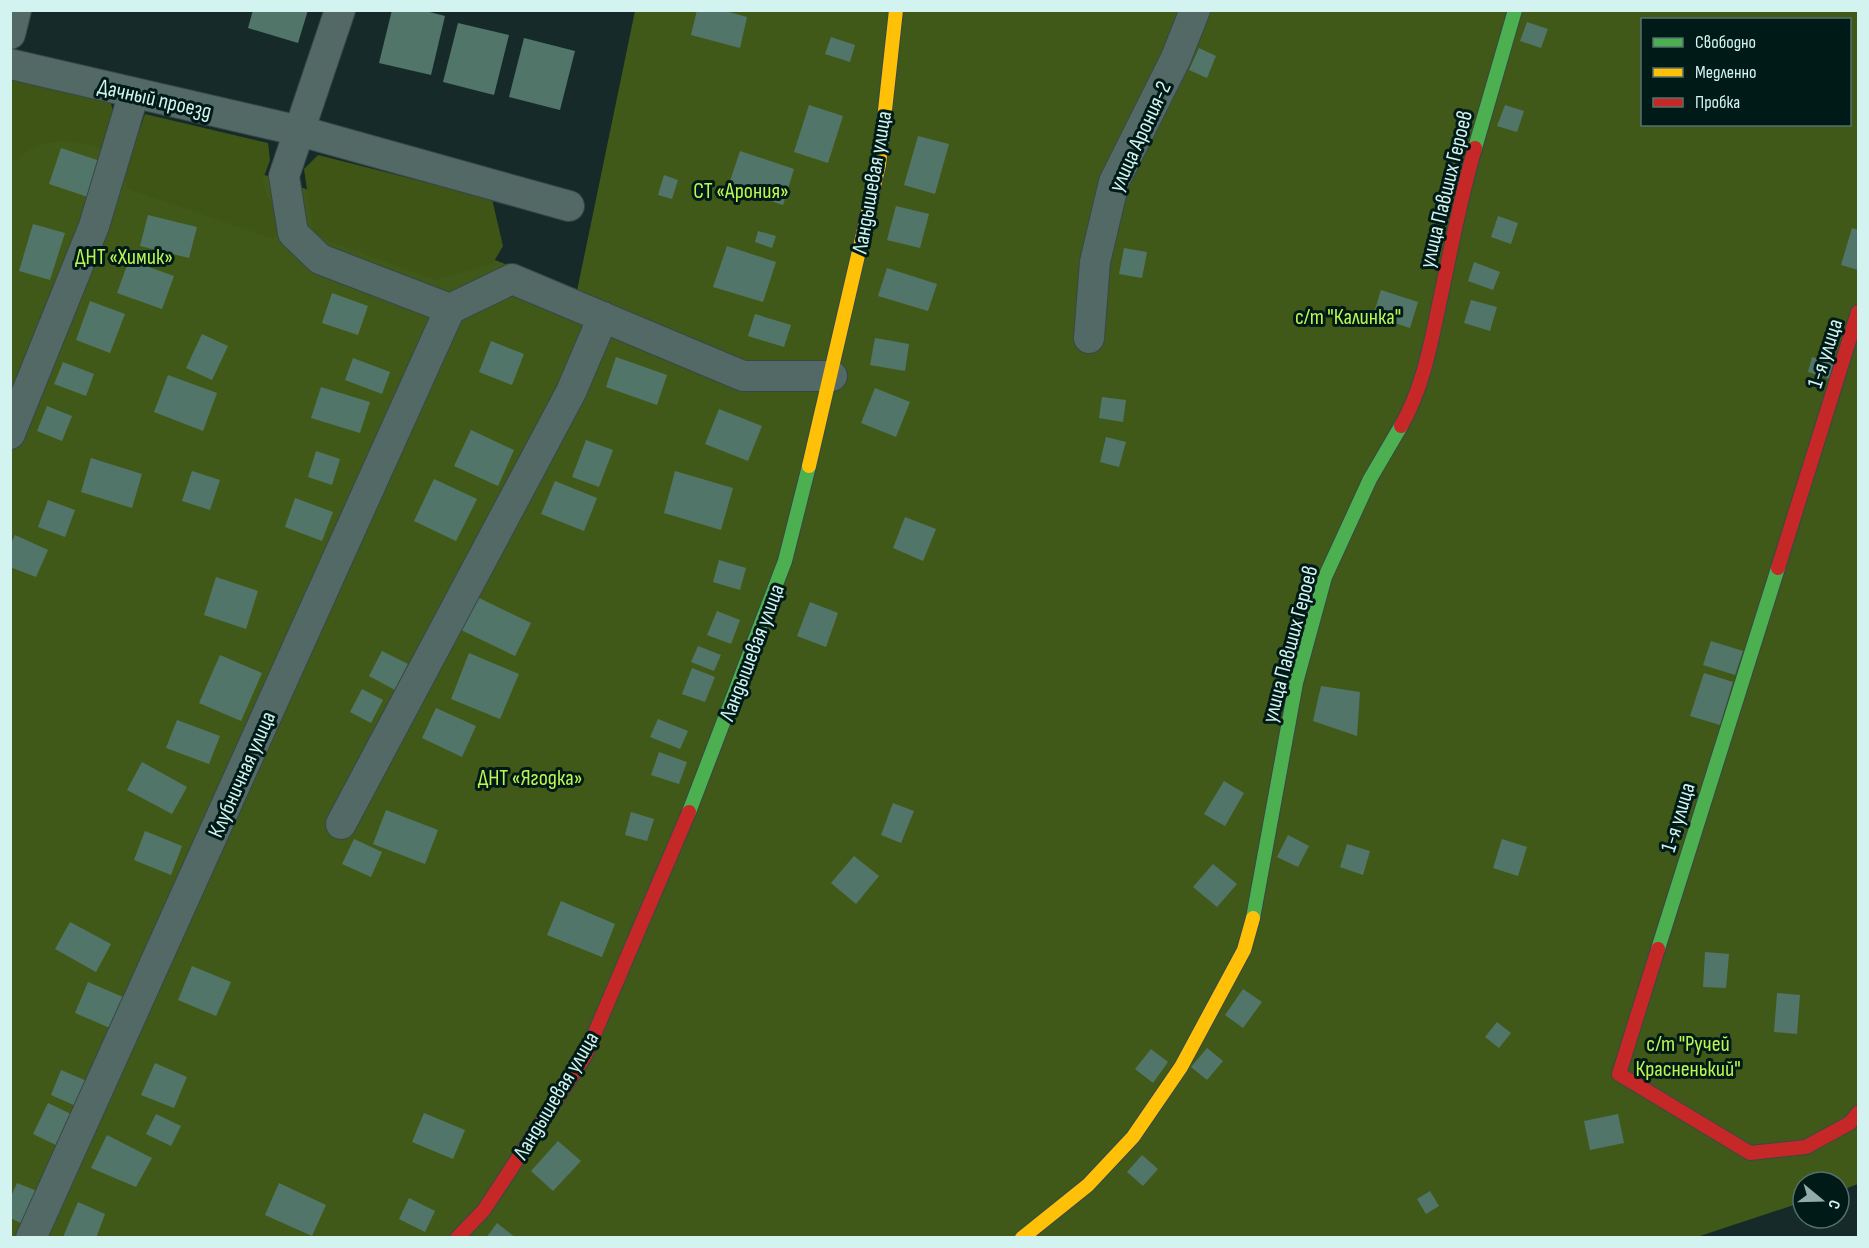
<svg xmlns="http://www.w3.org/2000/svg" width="1869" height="1248" viewBox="0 0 1869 1248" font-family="'Sofia Sans Condensed',sans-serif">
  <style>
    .green { fill: #415918; fill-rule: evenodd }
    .forest { fill: #3e5516 }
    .building { fill: #52756a }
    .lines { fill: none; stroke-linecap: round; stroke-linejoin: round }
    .street-casing { stroke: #374846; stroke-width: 32 }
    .fast-casing { stroke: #374846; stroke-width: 16 }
    .slow-casing { stroke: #374846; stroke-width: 16 }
    .jam-casing { stroke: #374846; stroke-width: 16 }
    .street { stroke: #526966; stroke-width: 30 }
    .fast { stroke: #4caf50; stroke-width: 14 }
    .slow { stroke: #ffc107; stroke-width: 14 }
    .jam { stroke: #c62828; stroke-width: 14 }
    .labels { text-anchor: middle; stroke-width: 6; stroke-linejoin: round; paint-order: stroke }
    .street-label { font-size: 22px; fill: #d2f3ef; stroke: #001a17 }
    .park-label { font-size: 22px; fill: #bef651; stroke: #001a17 }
  </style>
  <rect width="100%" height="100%" fill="#162b29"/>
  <path class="green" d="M635 11H1858V1184L1839 1191V1182H1803V1202L1694 1238 11 1237 10 106 279 179 577 291ZM1642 20H1850V124H1642Z"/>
  <g class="forest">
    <path d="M10 73 110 99 113 112 104 148C71 141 42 134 16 161L11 160Z"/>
    <polygon points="145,114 268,143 270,160 262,182 280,224 274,239 128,189 123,176"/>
    <polygon points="318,155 492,199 503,246 493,263 436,280 328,241 313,231 304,169"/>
  </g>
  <g class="building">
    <polygon points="253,10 308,10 298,43 248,28"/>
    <polygon points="392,10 422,10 445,16 431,75 379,63"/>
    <polygon points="697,10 722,10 747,17 740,48 691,35"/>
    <polygon points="1527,22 1548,29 1541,48 1520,41"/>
    <polygon points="458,23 509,35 494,95 443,82"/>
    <polygon points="831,37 855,45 850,62 825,54"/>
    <polygon points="524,38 575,51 560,110 509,97"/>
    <polygon points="1199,48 1216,56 1207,78 1189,70"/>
    <polygon points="809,105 843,116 828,163 794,152"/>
    <polygon points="1505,105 1524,111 1517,132 1497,126"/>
    <polygon points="918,136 949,144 935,194 904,185"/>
    <polygon points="61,148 103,162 91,198 49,184"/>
    <polygon points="740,151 794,169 783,205 728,187"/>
    <polygon points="664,175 678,180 672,199 658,195"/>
    <polygon points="896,206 929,214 920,248 887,240"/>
    <polygon points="148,215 197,227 189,258 140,246"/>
    <polygon points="1498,216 1518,223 1511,244 1491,237"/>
    <polygon points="33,224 65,233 50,280 19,271"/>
    <polygon points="1852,228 1858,230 1858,270 1841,265"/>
    <polygon points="758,231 776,236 772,248 755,242"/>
    <polygon points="727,246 776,262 763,302 713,287"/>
    <polygon points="1124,248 1147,252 1142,278 1119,274"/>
    <polygon points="129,260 174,276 162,309 117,293"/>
    <polygon points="1474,262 1500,272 1493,290 1468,281"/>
    <polygon points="887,268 937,284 928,311 878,296"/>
    <polygon points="1381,290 1418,302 1410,328 1373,316"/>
    <polygon points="332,293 368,306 358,335 322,323"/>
    <polygon points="1471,300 1497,307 1490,331 1464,323"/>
    <polygon points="90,301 125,314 110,353 76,340"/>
    <polygon points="755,314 791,325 784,347 748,336"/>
    <polygon points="202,334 228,346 212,380 186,368"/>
    <polygon points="875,338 909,344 905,371 870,365"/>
    <polygon points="491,341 524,354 512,385 479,372"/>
    <polygon points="616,357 667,375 657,405 606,387"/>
    <polygon points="1812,357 1834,363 1830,379 1808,372"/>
    <polygon points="353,358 390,372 382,394 345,380"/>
    <polygon points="63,362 94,374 86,396 54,384"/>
    <polygon points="168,375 217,393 203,431 154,412"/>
    <polygon points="321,387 370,402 360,433 311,418"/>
    <polygon points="875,388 910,402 896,437 861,423"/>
    <polygon points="1102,397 1126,400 1123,422 1099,418"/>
    <polygon points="47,406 72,416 62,441 37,431"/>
    <polygon points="719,409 762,426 748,461 705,444"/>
    <polygon points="471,430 514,450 498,486 454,466"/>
    <polygon points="1106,437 1126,442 1119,467 1100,462"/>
    <polygon points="586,440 613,450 599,487 572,477"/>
    <polygon points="316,451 340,459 332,485 308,477"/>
    <polygon points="91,458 142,474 132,508 81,492"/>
    <polygon points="192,471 220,480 210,510 182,501"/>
    <polygon points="675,471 733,488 721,530 664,513"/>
    <polygon points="434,479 477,499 456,541 414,521"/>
    <polygon points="555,481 597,498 584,531 541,514"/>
    <polygon points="295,498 333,512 322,541 285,527"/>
    <polygon points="48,500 75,510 65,537 38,527"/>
    <polygon points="905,517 936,529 923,561 893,548"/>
    <polygon points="15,535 48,550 36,577 10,567 10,545"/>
    <polygon points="719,560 746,568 740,590 713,582"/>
    <polygon points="216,577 258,591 246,629 204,615"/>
    <polygon points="477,597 531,623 515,656 461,630"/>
    <polygon points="810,602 838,613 826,647 797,636"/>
    <polygon points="717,611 740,620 731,644 707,635"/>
    <polygon points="1711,641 1743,651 1735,675 1703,665"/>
    <polygon points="698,646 721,655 714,671 691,662"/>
    <polygon points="382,651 408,664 395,690 369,676"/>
    <polygon points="469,653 519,674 500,719 451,699"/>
    <polygon points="220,655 262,673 241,721 199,703"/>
    <polygon points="692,668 715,677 705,702 682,694"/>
    <polygon points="1704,673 1733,682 1720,725 1690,716"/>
    <polygon points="1321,686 1360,692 1357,736 1313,721"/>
    <polygon points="362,689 383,700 371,723 350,712"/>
    <polygon points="436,708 476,726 462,757 422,738"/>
    <polygon points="658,719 688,731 680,749 650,737"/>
    <polygon points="177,720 220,736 209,764 166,748"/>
    <polygon points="659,752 687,762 679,784 651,775"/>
    <polygon points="142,762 187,787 172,814 127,790"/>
    <polygon points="1224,781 1244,793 1225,826 1204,814"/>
    <polygon points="893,803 914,811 901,843 881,835"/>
    <polygon points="386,810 438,830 425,864 373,844"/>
    <polygon points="631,812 654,819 647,841 625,835"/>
    <polygon points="145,831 182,846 171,875 134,860"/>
    <polygon points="1288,835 1309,846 1298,867 1277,857"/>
    <polygon points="354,839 382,852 371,877 342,864"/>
    <polygon points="1502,839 1527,847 1518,876 1493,868"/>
    <polygon points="1347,844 1370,851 1363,875 1340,867"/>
    <polygon points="854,856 879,876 856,904 831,883"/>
    <polygon points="1213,864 1237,884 1217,907 1193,887"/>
    <polygon points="561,901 615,924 602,957 547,935"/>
    <polygon points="70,922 111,944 96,972 55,949"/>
    <polygon points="1705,952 1729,954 1726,988 1703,987"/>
    <polygon points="192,966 231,982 216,1016 178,1000"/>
    <polygon points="88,982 123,997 110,1028 75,1013"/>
    <polygon points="1243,989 1262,1002 1243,1028 1225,1015"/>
    <polygon points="1777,993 1800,995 1797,1034 1774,1032"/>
    <polygon points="1497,1022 1511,1033 1499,1048 1485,1037"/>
    <polygon points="1207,1048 1223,1061 1207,1080 1191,1067"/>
    <polygon points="1151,1049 1168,1062 1153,1083 1135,1069"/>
    <polygon points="155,1063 187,1077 174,1108 141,1095"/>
    <polygon points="61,1070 87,1081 76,1106 51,1095"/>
    <polygon points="48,1103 71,1114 56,1145 33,1134"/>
    <polygon points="424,1113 465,1130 453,1159 412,1142"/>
    <polygon points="156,1114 181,1126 171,1146 146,1134"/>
    <polygon points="1618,1114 1624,1143 1590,1150 1584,1121"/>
    <polygon points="107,1135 152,1158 136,1187 91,1168"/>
    <polygon points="558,1141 581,1161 553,1191 531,1171"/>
    <polygon points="1142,1155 1158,1169 1143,1186 1127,1172"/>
    <polygon points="17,1183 37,1191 23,1224 10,1218 10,1199"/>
    <polygon points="279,1183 326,1205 312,1236 265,1215"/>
    <polygon points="1430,1191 1439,1206 1426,1214 1417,1199"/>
    <polygon points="409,1198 435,1211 425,1232 399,1219"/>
    <polygon points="78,1202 105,1214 96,1238 63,1237"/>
    <polygon points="497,1223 516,1238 486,1238"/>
  </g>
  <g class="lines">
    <defs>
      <g id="street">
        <polyline points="340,10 284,176 293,233 320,259 450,309"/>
        <polyline points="10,34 16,10"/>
        <polyline points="10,64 300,131 569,206"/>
        <polyline points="450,309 512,279 743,376 832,376"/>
        <polyline points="1089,338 1095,262 1114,182 1176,58 1195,10"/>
        <polyline points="10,434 94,226 134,93"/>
        <polyline points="341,824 571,392 603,317"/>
        <polyline points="31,1238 450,309"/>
      </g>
      <g id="fast">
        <polyline points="1475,148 1515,10"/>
        <polyline points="689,812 785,561 809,466"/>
        <polyline points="1253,918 1296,683 1325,577 1370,479 1401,426"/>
        <polyline points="1658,949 1778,568"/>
      </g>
      <g id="slow">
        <polyline points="809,466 879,165 896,10"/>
        <polyline points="1022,1238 1088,1185 1133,1137 1181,1067 1244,950 1253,918"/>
      </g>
      <g id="jam">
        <path d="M1401 426C1423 388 1431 343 1440 300 1451 249 1460 198 1475 148"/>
        <polyline points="1778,568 1858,312"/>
        <polyline points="1658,949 1619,1074 1750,1153 1806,1147 1850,1123 1858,1113"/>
        <polyline points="457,1238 484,1210 585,1056 689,812"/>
      </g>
    </defs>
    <use href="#street" class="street-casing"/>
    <use href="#fast" class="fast-casing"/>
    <use href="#slow" class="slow-casing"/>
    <use href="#jam" class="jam-casing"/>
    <use href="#street" class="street"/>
    <use href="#fast" class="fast"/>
    <use href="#slow" class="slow"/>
    <use href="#jam" class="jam"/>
  </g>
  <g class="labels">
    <g class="street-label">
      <text transform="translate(155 98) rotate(13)" y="8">Дачный проезд</text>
      <text transform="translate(1139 136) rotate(-65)" y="8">улица Арония-2</text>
      <text transform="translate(871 182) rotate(-80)" y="8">Ландышевая улица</text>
      <text transform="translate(1445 189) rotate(-76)" y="8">улица Павших Героев</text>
      <text transform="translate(1824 353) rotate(-72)" y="8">1-я улица</text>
      <text transform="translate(1289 644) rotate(-75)" y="8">улица Павших Героев</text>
      <text transform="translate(751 652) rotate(-69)" y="8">Ландышевая улица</text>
      <text transform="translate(241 774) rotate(-66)" y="8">Клубничная улица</text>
      <text transform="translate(1677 817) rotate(-73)" y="8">1-я улица</text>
      <text transform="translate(555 1095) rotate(-59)" y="8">Ландышевая улица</text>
    </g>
    <g class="park-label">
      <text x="741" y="198">СТ «Арония»</text>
      <text x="124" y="264">ДНТ «Химик»</text>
      <text x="1348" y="324">с/т "Калинка"</text>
      <text x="530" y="785">ДНТ «Ягодка»</text>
      <text x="1688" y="1051">с/т "Ручей<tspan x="1688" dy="25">Красненький"</tspan></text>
    </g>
  </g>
  <rect width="1869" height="1248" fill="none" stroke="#d2f3ef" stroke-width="24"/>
  <rect x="1641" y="18" width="210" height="108" fill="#001a17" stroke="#54716d" stroke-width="1.5"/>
  <rect x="1653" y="38" width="30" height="9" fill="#4caf50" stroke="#54716d" stroke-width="1.5"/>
  <text x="1695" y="48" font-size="18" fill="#d2f3ef">Свободно</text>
  <rect x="1653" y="68" width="30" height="9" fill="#ffc107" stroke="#54716d" stroke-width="1.5"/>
  <text x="1695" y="78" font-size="18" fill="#d2f3ef">Медленно</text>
  <rect x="1653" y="98" width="30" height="9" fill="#c62828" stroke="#54716d" stroke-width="1.5"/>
  <text x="1695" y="108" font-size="18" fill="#d2f3ef">Пробка</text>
  <g transform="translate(1821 1200) rotate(109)"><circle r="28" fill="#001a17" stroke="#54716d" stroke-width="1.5"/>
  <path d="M0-4.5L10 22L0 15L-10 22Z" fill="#90adaa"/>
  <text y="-9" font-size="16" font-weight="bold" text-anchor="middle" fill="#d2f3ef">С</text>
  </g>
</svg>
